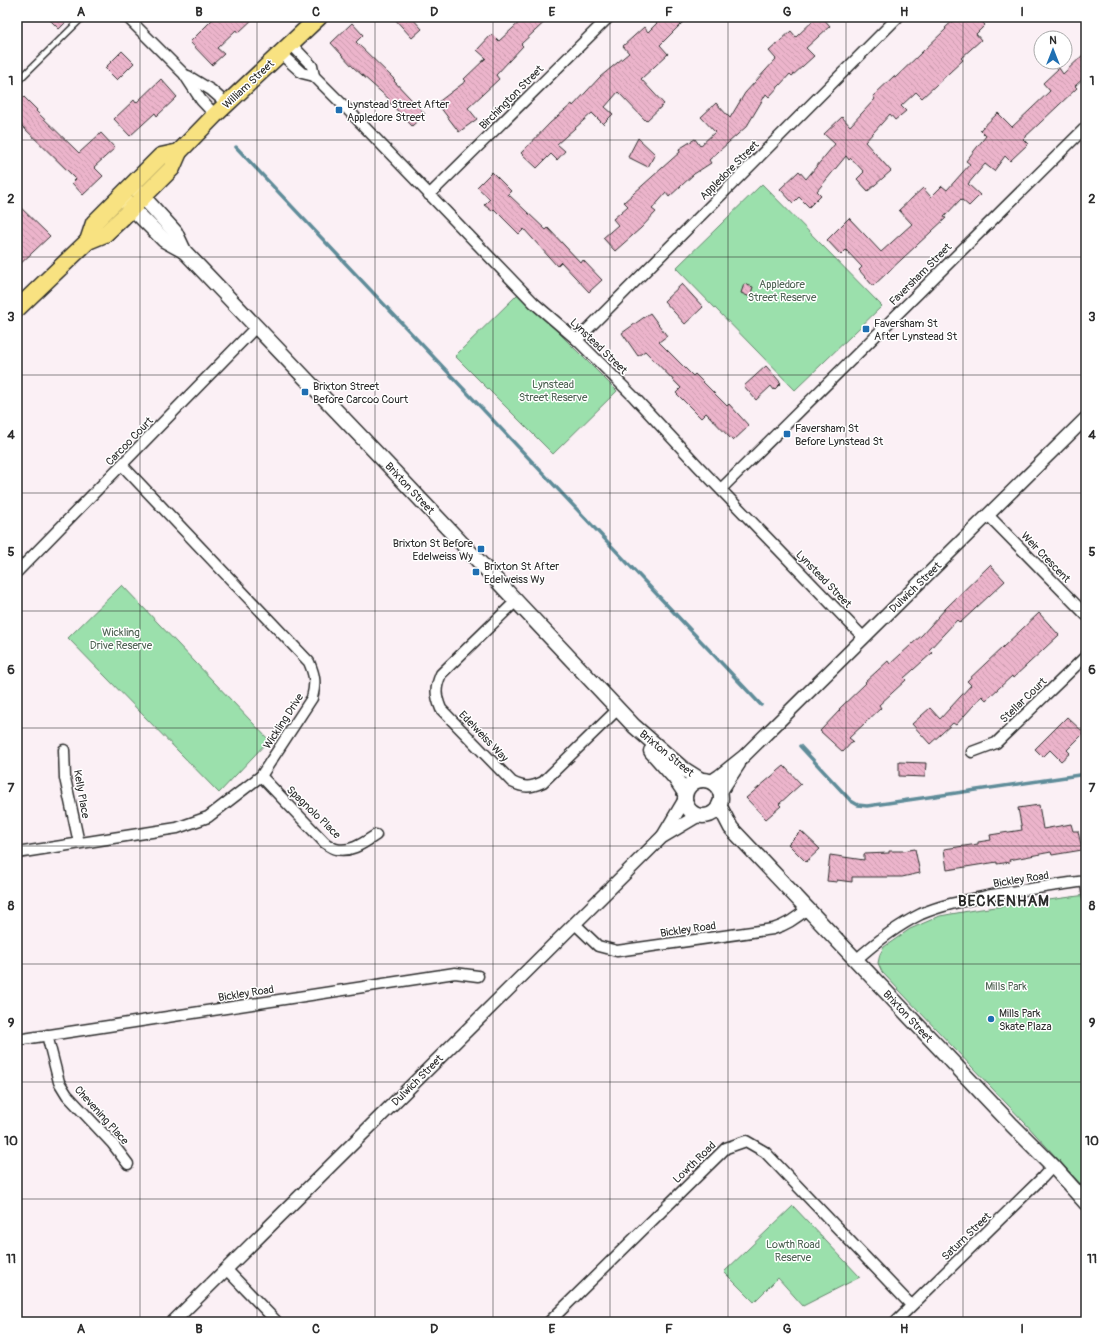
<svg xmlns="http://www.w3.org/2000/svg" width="1103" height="1339" viewBox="0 0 1103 1339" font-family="Pangolin,sans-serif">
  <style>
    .green { fill: #9be0ac; stroke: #63866c }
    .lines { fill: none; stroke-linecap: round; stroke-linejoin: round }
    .stream { stroke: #5f8c99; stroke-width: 3.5 }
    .building { fill: url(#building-back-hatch); stroke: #2b2b2b }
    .service-casing { stroke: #2b2b2b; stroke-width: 8 }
    .minor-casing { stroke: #2b2b2b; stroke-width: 13 }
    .tertiary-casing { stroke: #2b2b2b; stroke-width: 15 }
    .secondary-casing { stroke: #2b2b2b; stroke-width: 17 }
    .primary-casing { stroke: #2b2b2b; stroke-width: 19 }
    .service { stroke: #fff; stroke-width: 5 }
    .minor { stroke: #fff; stroke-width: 10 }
    .tertiary { stroke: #fff; stroke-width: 12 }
    .secondary { stroke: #fff; stroke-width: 14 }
    .primary { stroke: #f8e281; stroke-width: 16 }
    .grid { fill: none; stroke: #2b2b2b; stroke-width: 1; stroke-opacity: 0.55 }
    .poi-dot { fill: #1f6fb2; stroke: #fff; stroke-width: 1.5 }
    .labels { text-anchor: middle; stroke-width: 3; stroke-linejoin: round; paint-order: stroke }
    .street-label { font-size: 11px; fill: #2b2b2b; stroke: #fff }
    .poi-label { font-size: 11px; fill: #2b2b2b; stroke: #fff; text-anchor: start }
    .park-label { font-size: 11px; fill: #4d6152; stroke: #fff }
    .district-label { font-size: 15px; font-weight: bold; letter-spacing: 1px; fill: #2b2b2b; stroke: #fff }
    .neatline { fill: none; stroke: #2b2b2b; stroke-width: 1.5 }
    .grid-label { font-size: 13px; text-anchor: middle; font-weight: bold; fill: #2b2b2b }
  </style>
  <defs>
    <pattern id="building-back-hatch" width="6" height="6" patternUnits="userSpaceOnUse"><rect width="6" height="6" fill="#ecb4cb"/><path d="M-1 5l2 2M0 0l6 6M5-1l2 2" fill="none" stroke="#cb9bae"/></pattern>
  </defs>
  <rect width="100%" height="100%" fill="#fbf0f5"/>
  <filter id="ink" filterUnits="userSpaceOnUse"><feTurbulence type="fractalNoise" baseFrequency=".025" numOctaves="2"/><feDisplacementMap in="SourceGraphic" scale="8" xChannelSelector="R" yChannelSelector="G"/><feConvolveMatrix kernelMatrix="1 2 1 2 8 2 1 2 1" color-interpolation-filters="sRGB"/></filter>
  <g filter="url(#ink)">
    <g class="green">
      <polygon points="762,184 882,306 795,390 676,268"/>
      <polygon points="519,293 617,391 553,454 455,356"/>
      <polygon points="122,585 269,740 219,793 68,638"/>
      <polygon points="1086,895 1086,1190 1025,1123 882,972 878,963 880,954 884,947 910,929 940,916 974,910"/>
      <polygon points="793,1206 860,1277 803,1306 778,1278 754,1302 724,1272"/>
    </g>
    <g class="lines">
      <g class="stream">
        <polyline points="236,147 761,705"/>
        <polyline points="800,746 851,801 858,805 867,806 1086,774"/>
      </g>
    </g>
    <g class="building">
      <polygon points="47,17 71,17 59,29"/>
      <polygon points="215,17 255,17 238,33 236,30 217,48 224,54 212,65 190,42"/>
      <polygon points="393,17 411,17 422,29 412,38"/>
      <polygon points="525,17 550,17 521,44 523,46 496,75 499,79 468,108 477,119 459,132 437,103 466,81 464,79 486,58 477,50 492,34 499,41"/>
      <polygon points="663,17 688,17 660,45 668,54 641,79 664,104 646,121 618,92 605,107 613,114 603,124 592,113 557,144 565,151 557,160 551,154 537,168 521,153 550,123 572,104 573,106 600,77 629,53 623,46 644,27 648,32"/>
      <polygon points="817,17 822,17 830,26 806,48 814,56 792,76 790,74 769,97 766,94 747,126 709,160 711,163 694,174 669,197 666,193 652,209 656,212 641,228 615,251 603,238 618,225 613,219 628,206 624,202 680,152 679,149 695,139 700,146 715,132 701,117 716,103 730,118 745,93 776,59 769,51 791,31 796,37"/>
      <polygon points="957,17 977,17 985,25 976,34 981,40 961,58 963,60 922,98 916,92 901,106 906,111 895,120 890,114 865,142 891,171 868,191 857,179 864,172 851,158 849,160 846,156 817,191 821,195 809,207 799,197 793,203 780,189 799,171 806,179 835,144 824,134 842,117 850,126 875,99 873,96 894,76 895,78 946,29 945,28"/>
      <polygon points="352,23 363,35 356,42 395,80 394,81 425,114 412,126 388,101 389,99 353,67 331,43"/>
      <polygon points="122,51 134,63 117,80 105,68"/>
      <polygon points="1086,52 1086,76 1075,86 1077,88 1023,139 1028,144 1010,161 1005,156 994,171 985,164 968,184 980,195 969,206 961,199 944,217 946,218 873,286 859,270 862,267 846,250 841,255 827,240 849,218 881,252 912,224 899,210 923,188 931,197 942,186 947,190 970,164 966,161 986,136 980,130 998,113 1012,127 1050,91 1043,83 1059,68 1063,74"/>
      <polygon points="161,79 177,97 157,116 155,113 130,136 114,119 134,100 136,103"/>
      <polygon points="23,96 37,110 36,111 79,153 101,133 115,148 94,167 103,176 83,195 72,183 76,179 17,121 17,101"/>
      <polygon points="638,138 655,154 648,167 628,157"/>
      <polygon points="492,172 511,191 508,194 546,230 548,228 581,263 583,260 602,280 589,292 561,262 557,266 524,229 519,234 494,209 492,211 484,205 490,199 477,187"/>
      <polygon points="17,204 50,236 17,267"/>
      <polygon points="682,284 703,307 685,324 664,301"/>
      <polygon points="744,284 753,287 750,297 741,293"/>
      <polygon points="650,313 667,336 659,342 693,376 695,374 727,406 729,404 749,426 733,441 706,413 701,418 676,393 681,388 645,351 638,356 622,333"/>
      <polygon points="766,366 781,383 774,390 771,386 756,400 744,386"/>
      <polygon points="990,565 1005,581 960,623 957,620 929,650 932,653 904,678 906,680 879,705 881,708 849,738 853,741 843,752 820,731 840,710 839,709 866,683 865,682 888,661 890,664 922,635 946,608"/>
      <polygon points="1039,613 1059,635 1013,678 1012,676 986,700 982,696 956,725 953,723 930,744 912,724 930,708 940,719 971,685 967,681"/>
      <polygon points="1067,717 1084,733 1067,750 1070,753 1061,761 1050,750 1043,757 1035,749"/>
      <polygon points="899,762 926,763 925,777 899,776"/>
      <polygon points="784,766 801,784 779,804 781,806 766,819 746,798"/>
      <polygon points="1039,805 1043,829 1071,824 1073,831 1078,831 1082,850 1052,855 1051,852 1009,860 1010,862 997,864 997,862 947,870 944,849 978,844 978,842 991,840 990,835 1022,830 1018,808"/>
      <polygon points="801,831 820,849 806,862 788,844"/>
      <polygon points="915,849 920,873 902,877 852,877 852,882 837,880 837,882 827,881 830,855 864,860 864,854 889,853 889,851 903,851"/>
    </g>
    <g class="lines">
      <defs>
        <g id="service">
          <polyline points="17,82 83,17"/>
          <polyline points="1083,881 1086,900"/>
        </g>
        <g id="minor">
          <polyline points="127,17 184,74 201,100 215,115"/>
          <polyline points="291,44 312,66 314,76"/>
          <polyline points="281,54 302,73 314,76 352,114 534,303 577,340 634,397 699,467 863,637"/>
          <polyline points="188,76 211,90 227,104"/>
          <polyline points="429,195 609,17"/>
          <polyline points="577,340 898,17"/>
          <polyline points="721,489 1086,127"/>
          <polyline points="988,515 1086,615"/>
          <polyline points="17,572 256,327"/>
          <path d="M516 601 441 674C435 688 435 694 441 709L512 782C524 788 530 788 543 782L618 709"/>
          <polyline points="64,750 65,778 79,843"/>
          <polyline points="972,752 996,743 1086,656"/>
          <path d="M261 776 325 843C328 845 332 848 336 849 351 853 365 842 376 835"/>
          <path d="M17 853 177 828 208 817 261 776 312 698C316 683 315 676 309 662L122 465"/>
          <path d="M575 924 598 946 617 951 773 929C787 925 797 918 808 908"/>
          <path d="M856 960C876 942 897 926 921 914 944 904 968 900 992 895 1023 890 1055 885 1086 881"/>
          <polyline points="47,1035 59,1082 67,1095 112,1143 128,1164"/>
          <polyline points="17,1040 455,973 478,976"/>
          <polyline points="226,1269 277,1322"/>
          <polyline points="549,1322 726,1148 746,1141 765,1152 911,1305"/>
          <polyline points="895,1322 1042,1178 1053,1166"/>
        </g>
        <g id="tertiary">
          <polyline points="710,782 719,776 744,756 1086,418"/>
          <polyline points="720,793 739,764"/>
          <polyline points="663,836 685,799"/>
          <polyline points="173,1322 662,837 699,815"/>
        </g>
        <g id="secondary">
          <polyline points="136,189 175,232 184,251 387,464 634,726 682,768 701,780"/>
          <polyline points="124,200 164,240 184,251"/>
          <polyline points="651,751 675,778 685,793"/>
          <circle cx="703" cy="798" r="18"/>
          <polyline points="719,805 731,828 1012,1125 1053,1166 1086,1203"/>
        </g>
        <g id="primary">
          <polyline points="88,241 94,223 161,156 179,152"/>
          <polyline points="17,309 88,241 105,234 123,217 172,168 179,152 215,115 319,17"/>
        </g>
      </defs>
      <use href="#service" class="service-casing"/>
      <use href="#minor" class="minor-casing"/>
      <use href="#tertiary" class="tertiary-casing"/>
      <use href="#secondary" class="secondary-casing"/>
      <use href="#primary" class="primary-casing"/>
      <use href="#service" class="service"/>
      <use href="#minor" class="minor"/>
      <use href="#tertiary" class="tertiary"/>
      <use href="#secondary" class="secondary"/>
      <use href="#primary" class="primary"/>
    </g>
  </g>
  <path class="grid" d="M140 17V1322M257 17V1322M375 17V1322M493 17V1322M610 17V1322M728 17V1322M846 17V1322M963 17V1322M17 140H1086M17 257H1086M17 375H1086M17 493H1086M17 611H1086M17 728H1086M17 846H1086M17 964H1086M17 1082H1086M17 1199H1086"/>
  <g class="poi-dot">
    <rect x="335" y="106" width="8" height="8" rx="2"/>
    <rect x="862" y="325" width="8" height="8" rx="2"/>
    <rect x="301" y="388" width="8" height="8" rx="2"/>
    <rect x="783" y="430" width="8" height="8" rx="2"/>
    <rect x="477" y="545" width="8" height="8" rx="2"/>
    <rect x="472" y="568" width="8" height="8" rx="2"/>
    <circle cx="991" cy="1019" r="4"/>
  </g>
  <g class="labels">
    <g class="street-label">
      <text transform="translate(248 84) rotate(-43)" y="4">William Street</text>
      <text transform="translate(511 97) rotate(-45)" y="4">Birchington Street</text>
      <text transform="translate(729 170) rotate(-45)" y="4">Appledore Street</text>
      <text transform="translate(920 274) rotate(-45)" y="4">Faversham Street</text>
      <text transform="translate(599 346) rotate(44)" y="4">Lynstead Street</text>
      <text transform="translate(129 441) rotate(-46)" y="4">Carcoo Court</text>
      <text transform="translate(410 488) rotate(47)" y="4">Brixton Street</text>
      <text transform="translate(1046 557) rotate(46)" y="4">Weir Crescent</text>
      <text transform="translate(824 579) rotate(46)" y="4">Lynstead Street</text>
      <text transform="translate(915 587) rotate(-44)" y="4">Dulwich Street</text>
      <text transform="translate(1023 700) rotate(-44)" y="4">Stellar Court</text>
      <text transform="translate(283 721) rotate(-57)" y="4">Wickling Drive</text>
      <text transform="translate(484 736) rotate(46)" y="4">Edelweiss Way</text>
      <text transform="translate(667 753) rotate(39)" y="4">Brixton Street</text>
      <text transform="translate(82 794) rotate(80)" y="4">Kelly Place</text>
      <text transform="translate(314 812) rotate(44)" y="4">Spagnolo Place</text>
      <text transform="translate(1021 879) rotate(-9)" y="4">Bickley Road</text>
      <text transform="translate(688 929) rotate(-8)" y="4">Bickley Road</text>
      <text transform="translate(246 993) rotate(-9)" y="4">Bickley Road</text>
      <text transform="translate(908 1016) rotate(47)" y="4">Brixton Street</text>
      <text transform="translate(417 1080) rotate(-45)" y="4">Dulwich Street</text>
      <text transform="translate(102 1115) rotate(48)" y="4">Chevening Place</text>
      <text transform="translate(694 1162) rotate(-44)" y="4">Lowth Road</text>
      <text transform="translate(966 1236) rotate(-44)" y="4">Saturn Street</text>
    </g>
    <g class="poi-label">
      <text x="347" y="108">Lynstead Street After<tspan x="347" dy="13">Appledore Street</tspan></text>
      <text x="874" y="327">Faversham St<tspan x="874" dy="13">After Lynstead St</tspan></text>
      <text x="313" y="390">Brixton Street<tspan x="313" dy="13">Before Carcoo Court</tspan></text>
      <text x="795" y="432">Faversham St<tspan x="795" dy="13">Before Lynstead St</tspan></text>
      <text x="473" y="547" text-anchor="end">Brixton St Before<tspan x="473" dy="13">Edelweiss Wy</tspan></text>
      <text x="484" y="570">Brixton St After<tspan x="484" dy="13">Edelweiss Wy</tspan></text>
      <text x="999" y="1017">Mills Park<tspan x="999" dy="13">Skate Plaza</tspan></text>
    </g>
    <g class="park-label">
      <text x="782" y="288">Appledore<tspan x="782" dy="13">Street Reserve</tspan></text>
      <text x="553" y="388">Lynstead<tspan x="553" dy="13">Street Reserve</tspan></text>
      <text x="121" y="636">Wickling<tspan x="121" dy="13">Drive Reserve</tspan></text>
      <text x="1006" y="990">Mills Park</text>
      <text x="793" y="1248">Lowth Road<tspan x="793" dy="13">Reserve</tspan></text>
    </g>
    <g class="district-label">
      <text x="1004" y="906">BECKENHAM</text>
    </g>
  </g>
  <rect width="1103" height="1339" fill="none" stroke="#fff" stroke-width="44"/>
  <g transform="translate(1053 50)"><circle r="19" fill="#ffffff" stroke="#aaaaaa"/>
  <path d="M0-3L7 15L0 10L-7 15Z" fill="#1f6fb2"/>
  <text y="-6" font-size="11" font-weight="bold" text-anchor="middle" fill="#2b2b2b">N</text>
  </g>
  <rect x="22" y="22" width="1059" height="1295" class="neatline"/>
  <g class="grid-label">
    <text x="81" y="16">A</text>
    <text x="199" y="16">B</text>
    <text x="316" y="16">C</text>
    <text x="434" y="16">D</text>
    <text x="552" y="16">E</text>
    <text x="669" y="16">F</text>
    <text x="787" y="16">G</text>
    <text x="904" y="16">H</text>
    <text x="1022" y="16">I</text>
    <text x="11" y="85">1</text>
    <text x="1092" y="85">1</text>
    <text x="11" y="203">2</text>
    <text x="1092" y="203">2</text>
    <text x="11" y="321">3</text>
    <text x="1092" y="321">3</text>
    <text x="11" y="439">4</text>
    <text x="1092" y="439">4</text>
    <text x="11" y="556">5</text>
    <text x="1092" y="556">5</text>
    <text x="11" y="674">6</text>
    <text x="1092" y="674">6</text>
    <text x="11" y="792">7</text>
    <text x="1092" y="792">7</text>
    <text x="11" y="910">8</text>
    <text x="1092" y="910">8</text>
    <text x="11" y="1027">9</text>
    <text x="1092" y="1027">9</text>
    <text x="11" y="1145">10</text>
    <text x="1092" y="1145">10</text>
    <text x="11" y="1263">11</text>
    <text x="1092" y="1263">11</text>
    <text x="81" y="1333">A</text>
    <text x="199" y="1333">B</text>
    <text x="316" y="1333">C</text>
    <text x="434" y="1333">D</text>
    <text x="552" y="1333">E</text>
    <text x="669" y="1333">F</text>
    <text x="787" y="1333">G</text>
    <text x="904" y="1333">H</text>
    <text x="1022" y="1333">I</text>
  </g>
</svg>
